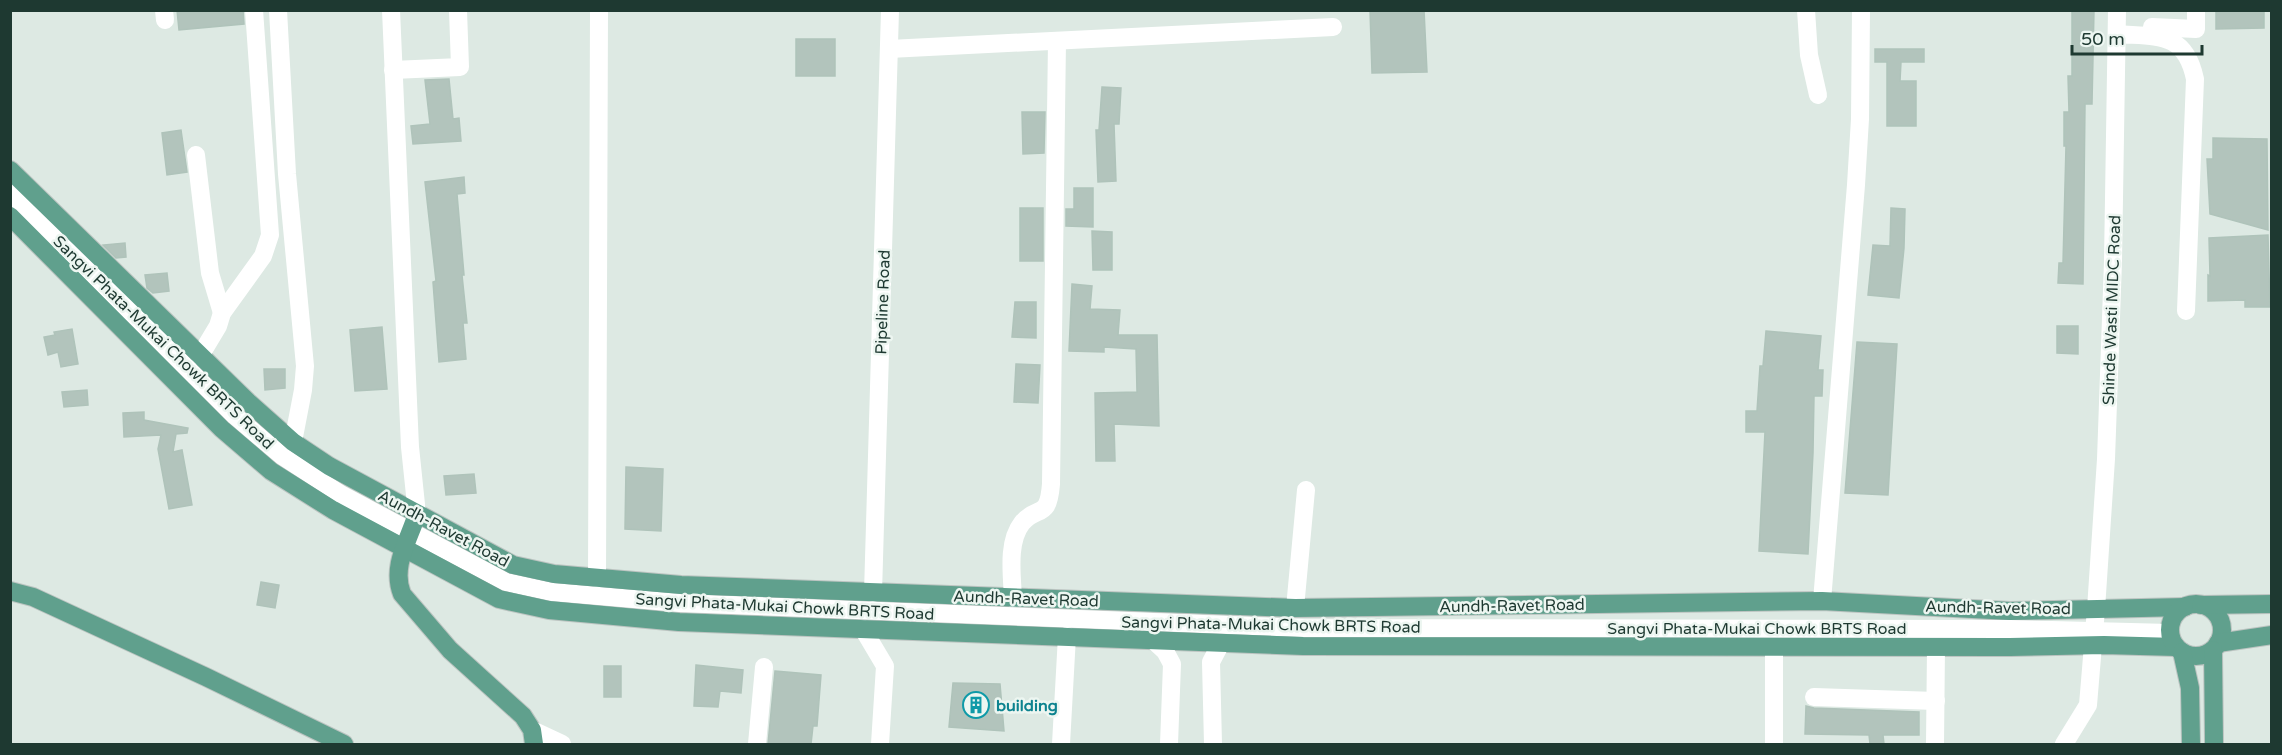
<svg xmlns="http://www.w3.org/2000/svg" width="2282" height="755" viewBox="0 0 2282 755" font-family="'Varela Round',sans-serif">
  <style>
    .building { fill: #b2c4bc; stroke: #afc3ba; stroke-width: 1.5 }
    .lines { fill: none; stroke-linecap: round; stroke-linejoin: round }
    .major-casing { stroke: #bcc4c1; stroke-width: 20 }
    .minor { stroke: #fff; stroke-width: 18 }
    .major { stroke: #60a08d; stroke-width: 18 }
    .labels { text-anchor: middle; stroke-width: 5; stroke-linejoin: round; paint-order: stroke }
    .street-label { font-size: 16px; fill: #1e3931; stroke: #edf6f1 }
    .culture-label { font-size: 16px; font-weight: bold; fill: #0d838f; stroke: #edf6f1; text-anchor: start }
  </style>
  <rect width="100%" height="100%" fill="#dde9e3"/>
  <g class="building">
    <polygon points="177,10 243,10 244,24 179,30"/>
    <polygon points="1370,10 1424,10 1427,72 1372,73"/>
    <polygon points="2072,10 2094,10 2092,104 2085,104 2083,284 2058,283 2059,263 2063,263 2066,146 2064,146 2064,112 2069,112 2068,76 2072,76"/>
    <polygon points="2216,10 2264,10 2264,28 2216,29"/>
    <rect x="796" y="39" width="39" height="37"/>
    <polygon points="1875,49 1924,49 1924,62 1901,62 1900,81 1916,81 1916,126 1887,126 1887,62 1875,62"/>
    <polygon points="449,79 453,119 459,118 461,141 413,144 411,126 430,124 425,80"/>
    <polygon points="1102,87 1121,88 1119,124 1114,124 1116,181 1098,182 1096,130 1099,130"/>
    <polygon points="1022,112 1045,112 1044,153 1023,154"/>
    <polygon points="181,130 187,172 167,175 162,133"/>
    <polygon points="2213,138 2267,139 2268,230 2210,214 2207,159 2213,159"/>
    <polygon points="464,177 465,193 457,194 464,275 462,275 467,323 463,323 466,359 439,362 433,282 436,281 425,182"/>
    <polygon points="1074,188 1093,188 1093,227 1066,226 1066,209 1074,209"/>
    <rect x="1020" y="208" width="23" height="53"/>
    <polygon points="1891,208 1905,209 1904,248 1899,298 1868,295 1873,245 1890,246"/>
    <polygon points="1092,231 1112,232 1112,270 1093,270"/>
    <polygon points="2268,235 2270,307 2245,307 2245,300 2208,301 2208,275 2210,276 2209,238"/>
    <polygon points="125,243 126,257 116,258 103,245"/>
    <polygon points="167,273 169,291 153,293 147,288 145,275"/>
    <polygon points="1072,284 1092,286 1090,309 1120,310 1118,335 1157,335 1159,426 1114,424 1115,461 1096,461 1095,393 1137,392 1136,349 1104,347 1104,352 1069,351"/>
    <polygon points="1015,302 1036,302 1036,338 1012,337"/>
    <polygon points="2057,326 2078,326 2078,354 2057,353"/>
    <polygon points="382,327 387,389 355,391 350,330"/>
    <polygon points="72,329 78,364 61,367 58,352 48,355 44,337 55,335 54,332"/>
    <polygon points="1766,331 1821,336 1818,370 1823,370 1822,396 1814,396 1813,453 1808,554 1759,551 1765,432 1746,432 1746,411 1757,411 1760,366 1763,366"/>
    <polygon points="1857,342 1897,344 1888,495 1845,493"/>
    <polygon points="1016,364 1040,365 1038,403 1014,402"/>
    <polygon points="264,369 285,369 285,388 265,390"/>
    <polygon points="87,390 88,405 64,407 62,392"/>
    <polygon points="144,412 144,420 188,428 187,433 176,434 173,452 182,450 192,505 169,509 158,449 161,435 124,437 123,413"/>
    <polygon points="626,467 663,469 661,531 625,529"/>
    <polygon points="474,474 476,493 446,495 444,476"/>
    <polygon points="261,582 279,585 275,608 257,605"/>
    <polygon points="696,665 743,670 741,693 720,691 718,707 694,706"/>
    <rect x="604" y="666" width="17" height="31"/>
    <polygon points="775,671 821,675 817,726 813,726 811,744 768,744"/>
    <polygon points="953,683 1000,684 1004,731 949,727"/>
    <polygon points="1806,706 1814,708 1919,712 1919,735 1883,735 1884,744 1870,744 1869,735 1805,734"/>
  </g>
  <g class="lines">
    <defs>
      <g id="major">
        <polyline points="10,170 248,402 293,442 329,466 513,565 554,574 681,585 1295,608 1822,601 2010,611 2185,607"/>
        <polyline points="10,216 222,429 271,471 333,510 499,599 549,610 679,622 1303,646 2010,647 2104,645 2176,647"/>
        <path d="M417 514C409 540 391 566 402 594L450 650 523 716 532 730 534 744"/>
        <polyline points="10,591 33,597 206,677 344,744"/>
        <circle cx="2196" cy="630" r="26"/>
        <polyline points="2201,605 2272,604"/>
        <polyline points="2218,643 2272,635"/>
        <polyline points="2213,650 2214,744"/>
        <polyline points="2182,652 2190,688 2191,744"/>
      </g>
    </defs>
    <use href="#major" class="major-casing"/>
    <g class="minor">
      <polyline points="164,10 165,20"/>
      <polyline points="278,10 287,174 305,366 303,390 293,442"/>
      <polyline points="391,10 410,447 417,514"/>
      <polyline points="1806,10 1809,55 1818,95"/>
      <polyline points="2152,27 2196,29 2196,10"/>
      <path d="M2117 34C2157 37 2185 31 2195 79L2186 311"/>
      <polyline points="889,49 1333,27"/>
      <polyline points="393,70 460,67 458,10"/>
      <polyline points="196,155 210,273 222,313"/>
      <polyline points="10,192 235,416 282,456 342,495 506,582 552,592 680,603 1304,628 2010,629 2170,633"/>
      <polyline points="200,356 218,326 222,313 263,256 270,235 254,10"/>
      <polyline points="597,578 599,10"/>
      <polyline points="873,593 890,10"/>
      <path d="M1013 598C1012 575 1007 542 1022 523 1038 504 1048 521 1051 484L1057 41"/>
      <polyline points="1822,601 1856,185 1860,119 1861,10"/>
      <polyline points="1295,608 1306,490"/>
      <polyline points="863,629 885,666 880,744"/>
      <polyline points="1153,640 1165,651 1172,664 1169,744"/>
      <polyline points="1774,647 1774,744"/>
      <polyline points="1814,697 1936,701"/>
      <polyline points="532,730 562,744"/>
      <polyline points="757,744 764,667"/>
      <polyline points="1061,744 1067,636"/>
      <polyline points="1213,744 1211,662 1221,643"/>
      <polyline points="1935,744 1936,647"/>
      <polyline points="2064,744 2088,705 2096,609 2106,459 2113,261 2117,10"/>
    </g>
    <use href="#major" class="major"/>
  </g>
  <defs>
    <symbol id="building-ring" viewBox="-11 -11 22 22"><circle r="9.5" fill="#edf6f1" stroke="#0f9aa8" stroke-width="1.5"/><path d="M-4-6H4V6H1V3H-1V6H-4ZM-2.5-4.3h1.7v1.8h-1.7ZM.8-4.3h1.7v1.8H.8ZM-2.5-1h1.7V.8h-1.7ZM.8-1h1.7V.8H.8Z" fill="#0f9aa8"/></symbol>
  </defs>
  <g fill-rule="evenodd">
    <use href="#building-ring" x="961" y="690" width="30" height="30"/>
  </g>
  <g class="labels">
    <g class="street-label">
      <text transform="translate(882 302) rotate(-88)" y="6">Pipeline Road</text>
      <text transform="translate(2111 310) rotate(-88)" y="6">Shinde Wasti MIDC Road</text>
      <text transform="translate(164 342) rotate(44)" y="6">Sangvi Phata-Mukai Chowk BRTS Road</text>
      <text transform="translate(444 528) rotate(28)" y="6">Aundh-Ravet Road</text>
      <text transform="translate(1026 598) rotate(2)" y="6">Aundh-Ravet Road</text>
      <text transform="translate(1512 605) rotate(-1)" y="6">Aundh-Ravet Road</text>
      <text transform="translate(785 606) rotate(3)" y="6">Sangvi Phata-Mukai Chowk BRTS Road</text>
      <text transform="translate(1998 607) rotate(1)" y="6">Aundh-Ravet Road</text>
      <text transform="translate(1271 624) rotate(1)" y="6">Sangvi Phata-Mukai Chowk BRTS Road</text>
      <text x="1757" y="634">Sangvi Phata-Mukai Chowk BRTS Road</text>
    </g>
    <g class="culture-label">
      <text x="996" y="711">building</text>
    </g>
  </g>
  <rect width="2282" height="755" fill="none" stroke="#1e3931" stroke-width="24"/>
  <path d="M2072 45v9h130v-9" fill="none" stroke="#1e3931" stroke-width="3"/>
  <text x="2081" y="45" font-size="18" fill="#1e3931" stroke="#edf6f1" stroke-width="4.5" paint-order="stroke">50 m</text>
</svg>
